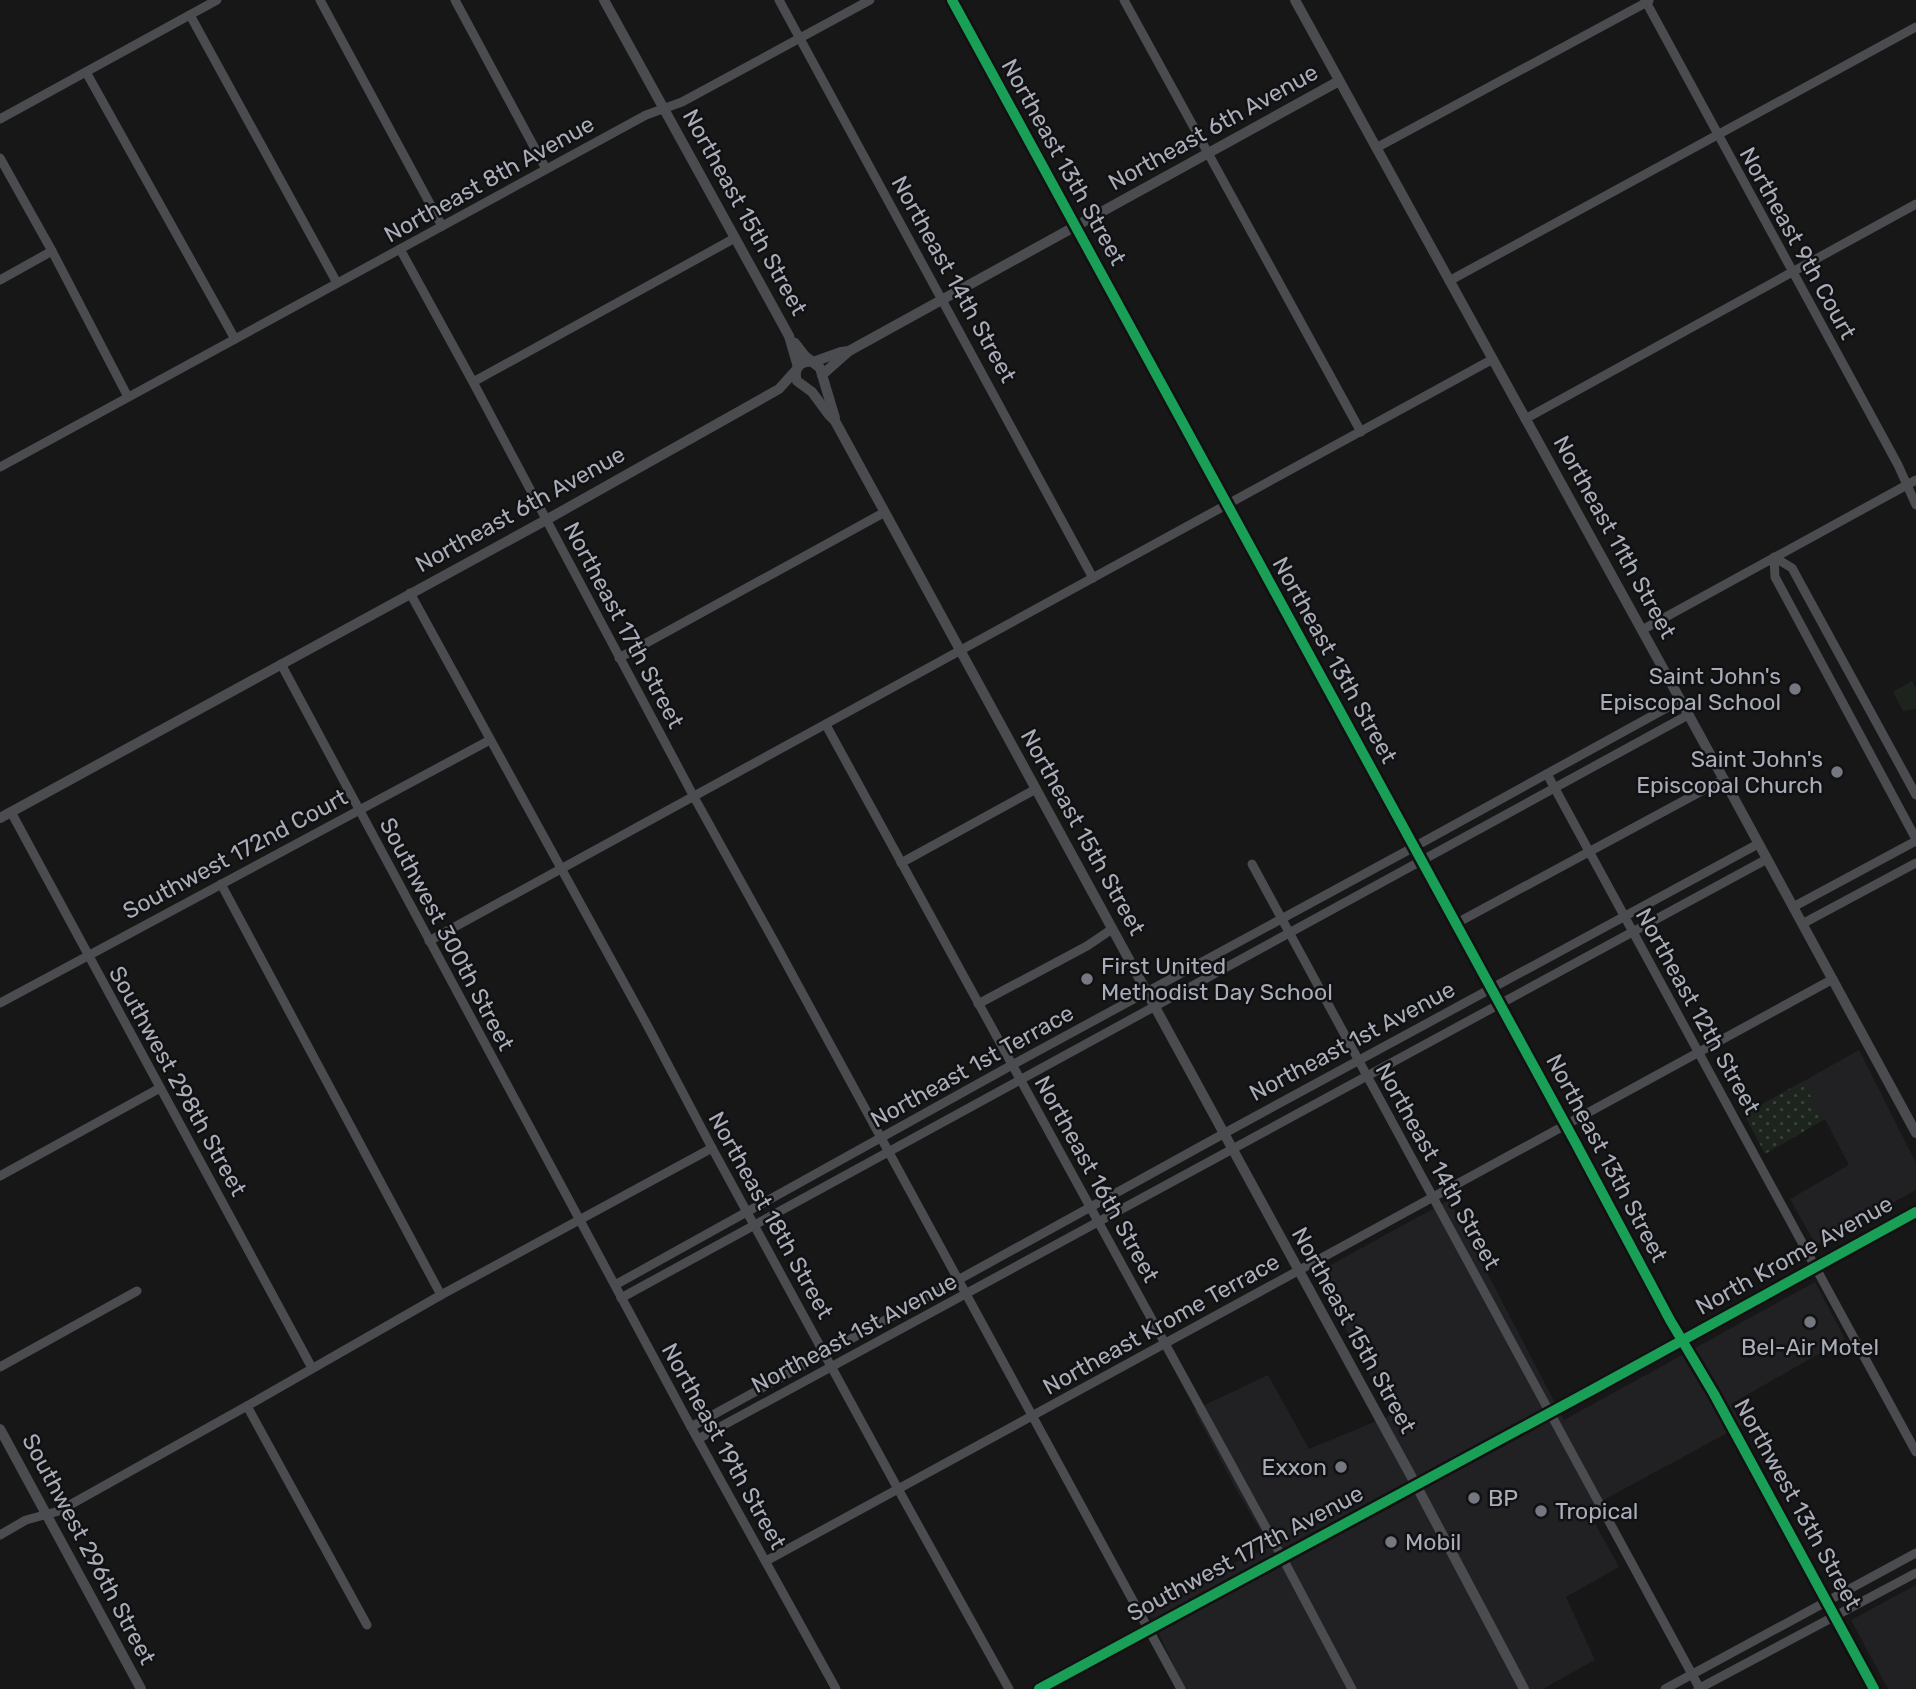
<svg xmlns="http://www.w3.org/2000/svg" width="1916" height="1689" viewBox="0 0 1916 1689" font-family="Rubik,sans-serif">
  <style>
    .built { fill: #212123 }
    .grass { fill: url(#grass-dots) }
    .pitch { fill: #1d241e }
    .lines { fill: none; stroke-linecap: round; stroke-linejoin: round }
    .minor { stroke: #4b4c50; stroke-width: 9 }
    .tertiary { stroke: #4b4c50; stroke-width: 10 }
    .trunk { stroke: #4e4e52; stroke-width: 14 }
    .cycleway-casing { stroke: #111113; stroke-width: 15 }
    .cycleway { stroke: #1a9f57; stroke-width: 10 }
    .poi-dot { fill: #757880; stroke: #111113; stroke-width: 2.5 }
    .labels { text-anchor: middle; stroke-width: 5; stroke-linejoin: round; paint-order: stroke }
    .street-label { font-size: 23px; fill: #a8adb8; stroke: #111113 }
    .poi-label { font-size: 23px; fill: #a8adb8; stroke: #111113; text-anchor: start }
  </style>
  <defs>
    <pattern id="grass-dots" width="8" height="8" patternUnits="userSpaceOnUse" patternTransform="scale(1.75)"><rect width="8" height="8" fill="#1d241e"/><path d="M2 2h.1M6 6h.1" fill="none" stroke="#3b413d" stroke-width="1.8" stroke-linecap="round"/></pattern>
  </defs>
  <rect width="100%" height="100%" fill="#171717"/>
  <g class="built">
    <polygon points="1859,1050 1916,1163 1916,1190 1816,1245 1790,1199 1849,1165 1825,1119 1802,1082"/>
    <polygon points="1449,1200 1564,1420 1815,1282 1845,1339 1731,1404 1742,1425 1587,1509 1619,1567 1566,1597 1595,1660 1543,1689 1185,1689 1144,1603 1270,1547 1236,1489 1194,1410 1268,1375 1309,1449 1391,1415 1316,1273"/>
    <polygon points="1916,1585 1916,1689 1888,1689 1851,1620"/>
  </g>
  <polygon class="grass" points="1802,1082 1825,1119 1765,1154 1744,1114"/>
  <polygon class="pitch" points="1912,681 1916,688 1916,709 1903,711 1893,692"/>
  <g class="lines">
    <g class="minor">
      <polyline points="320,0 442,226"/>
      <polyline points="455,0 546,169"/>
      <polyline points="779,0 1093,578"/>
      <polyline points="952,0 1574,1140 1670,1320 1714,1394 1874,1689"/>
      <polyline points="1124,0 1361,432"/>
      <polyline points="1645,0 1898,465 1916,505"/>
      <polyline points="190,15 337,283"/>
      <polyline points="86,72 235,339"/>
      <polyline points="0,119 217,0"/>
      <polyline points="1376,148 1649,1"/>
      <polyline points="0,158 52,251 128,397"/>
      <polyline points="400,249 473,382 694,797 775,943 1181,1689"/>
      <polyline points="0,280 52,251"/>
      <polyline points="1449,281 1916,27"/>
      <polyline points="473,382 735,238"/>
      <polyline points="1525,419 1916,204"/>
      <polyline points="0,467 646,115 682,102 870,0"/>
      <polyline points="410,593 646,1023 712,1148 898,1489 1009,1689"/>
      <polyline points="1642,630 1916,480"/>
      <polyline points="619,658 885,512"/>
      <polyline points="281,664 691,1427 836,1689"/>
      <polyline points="826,725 1282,1557 1352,1689"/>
      <polyline points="1547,774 1916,1452"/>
      <polyline points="1916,795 1792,568 1774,557 1775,577 1916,839"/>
      <polyline points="11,812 312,1368"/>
      <polyline points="901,863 1036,789"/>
      <polyline points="1252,864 1700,1689"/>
      <polyline points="221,884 441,1295"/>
      <polyline points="1793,907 1916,841"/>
      <polyline points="1455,924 1724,779"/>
      <polyline points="1802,924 1916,863"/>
      <polyline points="429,941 1493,359"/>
      <polyline points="0,1003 490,740"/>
      <polyline points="978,1004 1087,946 1112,929"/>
      <polyline points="0,1176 160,1088"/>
      <polyline points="615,1285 1012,1065 1414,847 1681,700"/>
      <polyline points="621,1298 1688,715"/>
      <polyline points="0,1367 137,1291"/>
      <polyline points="247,1406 367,1625"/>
      <polyline points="691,1427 1234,1128 1758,844"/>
      <polyline points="698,1439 1767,859"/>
      <polyline points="0,1535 26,1520 59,1511 247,1406 441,1295 712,1148"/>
      <polyline points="766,1561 1833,979"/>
      <polyline points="1665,1689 1916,1553"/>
      <polyline points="1698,1689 1916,1573"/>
    </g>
    <g class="tertiary">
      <polyline points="604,0 789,336 798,367"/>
      <polyline points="1295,0 1698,732 1916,1133"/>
      <polyline points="795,343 805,356 820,368 835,418"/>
      <path d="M813 362C800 360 793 369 797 381L812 392 829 415 835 421 1416 1485 1524 1689"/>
      <polyline points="813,362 841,352 849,351"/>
      <polyline points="822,375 849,351 1339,81"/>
      <polyline points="0,818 546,520 779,389 796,370"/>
      <polyline points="0,1429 141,1689"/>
    </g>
    <polyline class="trunk" points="1039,1689 1592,1390 1916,1212"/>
    <defs>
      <g id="cycleway">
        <polyline points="952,0 1574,1140 1670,1320 1714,1394 1874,1689"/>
        <polyline points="1039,1689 1592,1390 1916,1212"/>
      </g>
    </defs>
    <use href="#cycleway" class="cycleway-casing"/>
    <use href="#cycleway" class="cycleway"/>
  </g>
  <g class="poi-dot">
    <circle cx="1795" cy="689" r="7"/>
    <circle cx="1837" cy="772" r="7"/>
    <circle cx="1087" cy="979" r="7"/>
    <circle cx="1810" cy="1322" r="7"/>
    <circle cx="1341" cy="1467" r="7"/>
    <circle cx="1474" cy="1498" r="7"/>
    <circle cx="1541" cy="1511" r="7"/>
    <circle cx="1391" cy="1542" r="7"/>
  </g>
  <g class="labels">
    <g class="street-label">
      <text transform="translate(1213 127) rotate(-29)" y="8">Northeast 6th Avenue</text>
      <text transform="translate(1064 162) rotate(61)" y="8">Northeast 13th Street</text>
      <text transform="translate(489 179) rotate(-29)" y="8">Northeast 8th Avenue</text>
      <text transform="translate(745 212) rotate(61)" y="8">Northeast 15th Street</text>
      <text transform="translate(1798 243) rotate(61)" y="8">Northeast 9th Court</text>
      <text transform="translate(954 279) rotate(61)" y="8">Northeast 14th Street</text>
      <text transform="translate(520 509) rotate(-29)" y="8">Northeast 6th Avenue</text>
      <text transform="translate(1615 537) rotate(61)" y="8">Northeast 11th Street</text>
      <text transform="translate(624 625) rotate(62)" y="8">Northeast 17th Street</text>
      <text transform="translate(1335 660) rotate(61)" y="8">Northeast 13th Street</text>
      <text transform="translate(1083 832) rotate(61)" y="8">Northeast 15th Street</text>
      <text transform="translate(235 854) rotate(-28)" y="8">Southwest 172nd Court</text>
      <text transform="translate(447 934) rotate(62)" y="8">Southwest 300th Street</text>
      <text transform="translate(1698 1011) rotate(61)" y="8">Northeast 12th Street</text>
      <text transform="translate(1352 1041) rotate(-28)" y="8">Northeast 1st Avenue</text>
      <text transform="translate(972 1066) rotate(-29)" y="8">Northeast 1st Terrace</text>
      <text transform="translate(178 1081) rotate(61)" y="8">Southwest 298th Street</text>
      <text transform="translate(1607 1158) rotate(62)" y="8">Northeast 13th Street</text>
      <text transform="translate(1438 1166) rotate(61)" y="8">Northeast 14th Street</text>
      <text transform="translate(1097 1179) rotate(61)" y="8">Northeast 16th Street</text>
      <text transform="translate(771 1215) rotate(61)" y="8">Northeast 18th Street</text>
      <text transform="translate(1794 1255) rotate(-29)" y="8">North Krome Avenue</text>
      <text transform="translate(1161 1324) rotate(-29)" y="8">Northeast Krome Terrace</text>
      <text transform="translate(1354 1330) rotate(61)" y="8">Northeast 15th Street</text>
      <text transform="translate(854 1333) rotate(-28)" y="8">Northeast 1st Avenue</text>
      <text transform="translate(724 1446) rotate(61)" y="8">Northeast 19th Street</text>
      <text transform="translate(1798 1504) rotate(61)" y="8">Northwest 13th Street</text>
      <text transform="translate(89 1549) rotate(62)" y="8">Southwest 296th Street</text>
      <text transform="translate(1245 1553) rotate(-28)" y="8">Southwest 177th Avenue</text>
    </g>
    <g class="poi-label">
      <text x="1781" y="684" text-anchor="end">Saint John's<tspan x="1781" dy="26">Episcopal School</tspan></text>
      <text x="1823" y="767" text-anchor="end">Saint John's<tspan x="1823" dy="26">Episcopal Church</tspan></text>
      <text x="1101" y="974">First United<tspan x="1101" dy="26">Methodist Day School</tspan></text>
      <text x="1810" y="1355" text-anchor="middle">Bel-Air Motel</text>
      <text x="1327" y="1475" text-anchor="end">Exxon</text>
      <text x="1488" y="1506">BP</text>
      <text x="1555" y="1519">Tropical</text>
      <text x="1405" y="1550">Mobil</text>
    </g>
  </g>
</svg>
